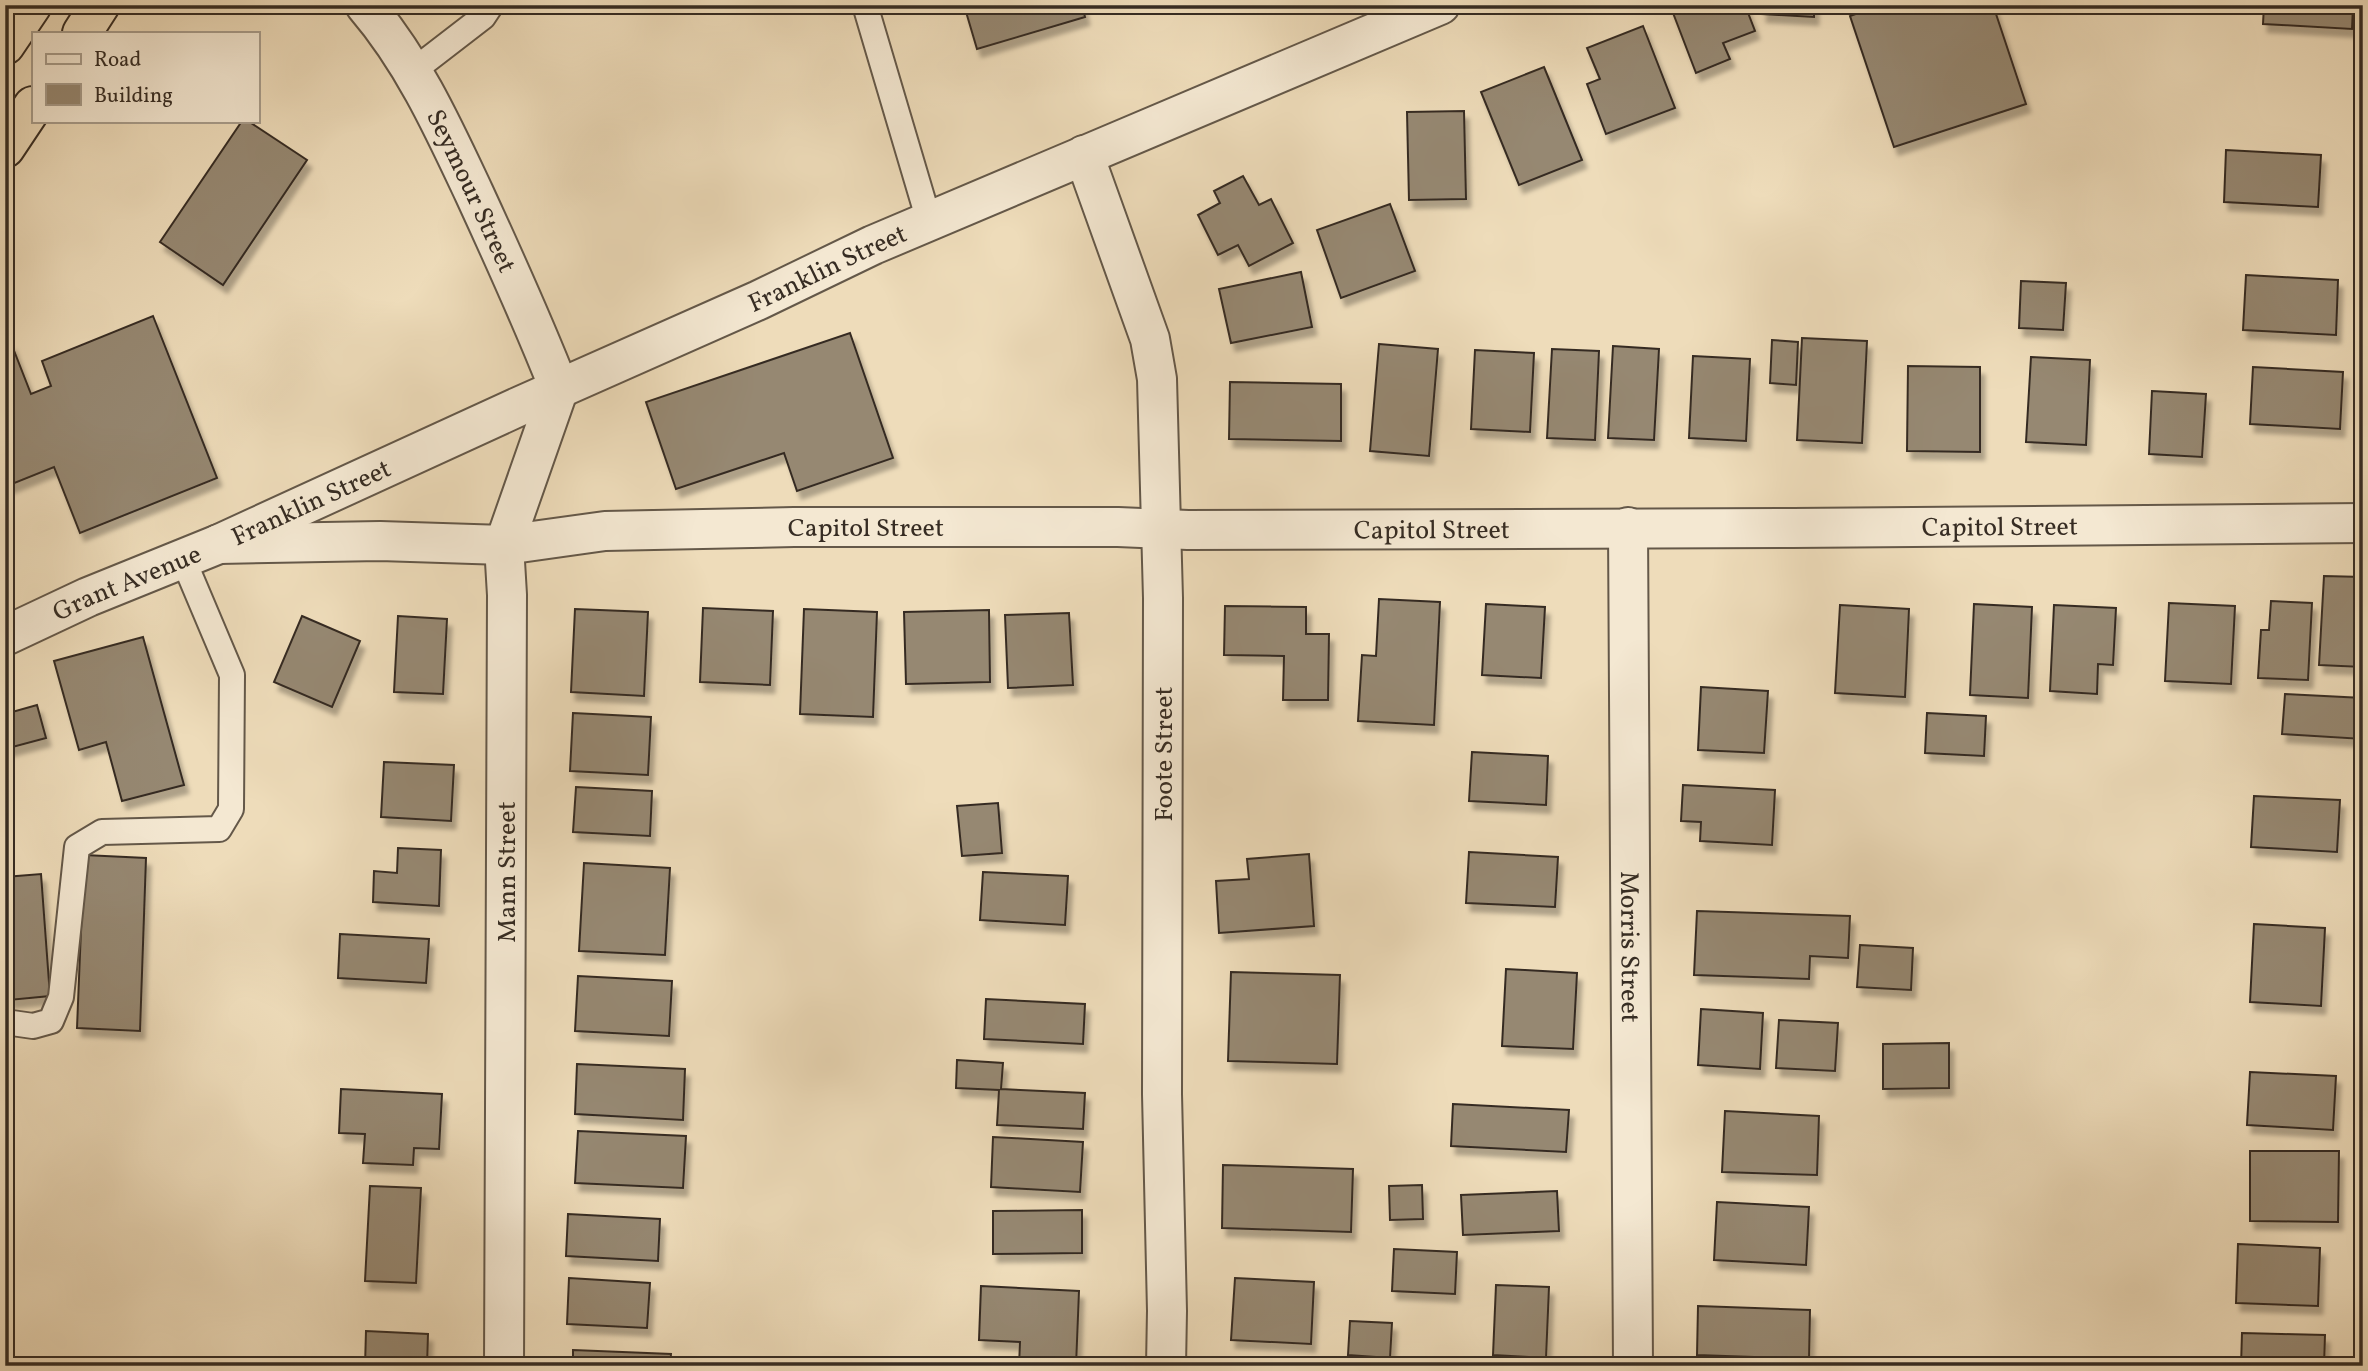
<svg xmlns="http://www.w3.org/2000/svg" width="2368" height="1371" viewBox="0 0 2368 1371" font-family="Vollkorn,serif">
  <style>
    .building { fill: #968872; stroke: #362c23; stroke-width: 2; filter: url(#shadow) }
    .lines { fill: none; stroke-linecap: round; stroke-linejoin: round }
    .service-casing { stroke: #645849; stroke-width: 28 }
    .minor-casing { stroke: #645849; stroke-width: 42 }
    .tertiary-casing { stroke: #645849; stroke-width: 42 }
    .trunk-casing { stroke: #362c23; stroke-width: 42 }
    .service { stroke: #f4e8d2; stroke-width: 24 }
    .minor { stroke: #f4e8d2; stroke-width: 38 }
    .tertiary { stroke: #f4e8d2; stroke-width: 38 }
    .trunk { stroke: #eedcba; stroke-width: 38 }
    .labels { text-anchor: middle; stroke-width: 5; stroke-linejoin: round; paint-order: stroke }
    .street-label { font-size: 26px; fill: #362c23; stroke: #f4e8d2 }
  </style>
  <defs>
    <filter id="shadow"><feDropShadow dx="4.5" dy="8" stdDeviation="2" flood-color="#0004"/></filter>
  </defs>
  <rect width="100%" height="100%" fill="#eedcba"/>
  <filter id="stains"><feTurbulence type="fractalNoise" baseFrequency=".00286" numOctaves="4"/><feColorMatrix values="0 0 0 0 .2 0 0 0 0 .09 0 0 0 0 .02 0 0 0 .5 -.17"/></filter>
  <radialGradient id="worn" r=".72"><stop offset=".6" stop-color="#630" stop-opacity="0"/><stop offset="1" stop-color="#630" stop-opacity=".3"/></radialGradient>
  <g class="building">
    <polygon points="964,5 1082,5 1085,17 977,49"/>
    <polygon points="1670,5 1745,5 1755,31 1723,43 1730,59 1696,73"/>
    <polygon points="1763,5 1814,5 1814,17 1762,14"/>
    <polygon points="1881,5 1993,5 2026,104 1894,147 1850,16"/>
    <polygon points="2264,5 2353,5 2352,29 2263,24"/>
    <polygon points="1643,26 1675,108 1606,134 1587,84 1600,79 1587,48"/>
    <polygon points="1544,67 1582,160 1519,185 1481,92"/>
    <polygon points="1464,111 1466,199 1409,200 1407,112"/>
    <polygon points="242,121 248,121 307,160 223,285 160,242"/>
    <polygon points="2226,150 2321,155 2318,207 2224,202"/>
    <polygon points="1243,176 1259,205 1271,199 1293,243 1249,266 1238,245 1218,255 1198,215 1220,203 1214,191"/>
    <polygon points="1390,204 1415,271 1341,298 1317,230"/>
    <polygon points="1301,272 1312,327 1231,343 1219,289"/>
    <polygon points="2246,275 2338,280 2336,335 2243,330"/>
    <polygon points="2021,281 2066,283 2063,330 2019,328"/>
    <polygon points="153,316 217,478 80,533 54,467 7,486 5,481 5,345 11,343 31,394 51,386 42,361"/>
    <polygon points="850,333 893,458 797,491 784,453 676,489 646,402"/>
    <polygon points="1802,338 1867,341 1862,443 1797,440"/>
    <polygon points="1772,340 1798,342 1796,385 1770,383"/>
    <polygon points="1379,344 1438,349 1429,456 1370,451"/>
    <polygon points="1613,346 1659,349 1654,440 1608,438"/>
    <polygon points="1552,349 1599,351 1595,440 1547,438"/>
    <polygon points="1475,350 1534,353 1530,432 1471,429"/>
    <polygon points="1693,356 1750,359 1746,441 1689,438"/>
    <polygon points="2031,357 2090,360 2086,445 2026,442"/>
    <polygon points="1908,366 1980,367 1980,452 1907,451"/>
    <polygon points="2253,367 2343,372 2340,429 2250,424"/>
    <polygon points="1230,382 1341,384 1341,441 1229,439"/>
    <polygon points="2152,391 2206,394 2202,457 2149,454"/>
    <polygon points="2324,576 2363,577 2363,667 2319,665"/>
    <polygon points="1379,599 1440,602 1434,725 1358,721 1362,655 1376,656"/>
    <polygon points="2271,601 2312,603 2308,680 2258,678 2261,630 2269,630"/>
    <polygon points="2169,603 2235,606 2231,684 2165,681"/>
    <polygon points="1486,604 1545,607 1541,678 1482,675"/>
    <polygon points="1974,604 2032,607 2028,698 1970,695"/>
    <polygon points="1840,605 1909,609 1905,697 1835,693"/>
    <polygon points="2054,605 2116,608 2113,665 2098,664 2097,694 2050,691"/>
    <polygon points="1225,606 1306,607 1306,634 1329,634 1328,700 1283,700 1284,656 1224,655"/>
    <polygon points="703,608 773,611 770,685 700,682"/>
    <polygon points="575,609 648,612 644,696 571,692"/>
    <polygon points="804,609 877,612 873,717 800,714"/>
    <polygon points="989,610 990,682 906,684 904,612"/>
    <polygon points="1069,613 1073,685 1008,688 1005,615"/>
    <polygon points="302,616 360,641 332,707 274,682"/>
    <polygon points="398,616 447,619 443,694 394,692"/>
    <polygon points="143,637 184,785 122,801 106,742 79,750 54,661"/>
    <polygon points="1701,687 1768,691 1764,753 1698,750"/>
    <polygon points="2285,694 2363,698 2363,739 2282,734"/>
    <polygon points="37,705 46,738 5,749 5,714"/>
    <polygon points="573,713 651,717 648,775 570,771"/>
    <polygon points="1927,713 1986,716 1984,756 1925,753"/>
    <polygon points="1472,752 1548,756 1546,805 1469,801"/>
    <polygon points="384,762 454,765 451,821 381,817"/>
    <polygon points="1683,785 1775,790 1772,845 1700,841 1701,822 1681,821"/>
    <polygon points="576,787 652,791 650,836 573,832"/>
    <polygon points="2254,796 2340,800 2337,852 2251,847"/>
    <polygon points="998,803 1002,853 962,856 957,806"/>
    <polygon points="398,848 441,850 439,906 373,902 374,871 397,873"/>
    <polygon points="1469,852 1558,857 1555,907 1466,903"/>
    <polygon points="1309,854 1314,926 1219,933 1216,881 1249,879 1247,859"/>
    <polygon points="84,855 146,858 140,1031 77,1028"/>
    <polygon points="584,863 670,868 665,955 579,951"/>
    <polygon points="983,872 1068,876 1065,925 980,920"/>
    <polygon points="41,874 50,996 9,1000 5,952 5,877"/>
    <polygon points="1697,911 1850,916 1848,958 1810,956 1809,979 1694,975"/>
    <polygon points="2254,924 2325,928 2321,1006 2250,1002"/>
    <polygon points="340,934 429,939 426,983 338,978"/>
    <polygon points="1860,945 1913,948 1911,990 1857,987"/>
    <polygon points="1506,969 1577,973 1573,1049 1502,1046"/>
    <polygon points="1231,972 1340,975 1337,1064 1228,1061"/>
    <polygon points="578,976 672,981 669,1036 575,1031"/>
    <polygon points="986,999 1085,1004 1083,1044 984,1039"/>
    <polygon points="1701,1009 1763,1013 1760,1069 1698,1065"/>
    <polygon points="1779,1020 1838,1023 1835,1071 1776,1068"/>
    <polygon points="1949,1043 1949,1088 1883,1089 1883,1044"/>
    <polygon points="957,1060 1003,1063 1001,1089 1085,1093 1083,1129 997,1125 999,1090 956,1088"/>
    <polygon points="577,1064 685,1069 683,1120 575,1114"/>
    <polygon points="2250,1072 2336,1076 2333,1130 2247,1125"/>
    <polygon points="341,1089 442,1094 439,1149 414,1148 413,1165 363,1163 365,1134 339,1133"/>
    <polygon points="1453,1104 1569,1110 1566,1152 1451,1146"/>
    <polygon points="1725,1111 1819,1116 1817,1175 1722,1172"/>
    <polygon points="578,1131 686,1136 683,1188 575,1183"/>
    <polygon points="993,1137 1083,1142 1080,1192 991,1187"/>
    <polygon points="2250,1151 2339,1151 2338,1222 2250,1221"/>
    <polygon points="1223,1165 1353,1169 1351,1232 1222,1228"/>
    <polygon points="1422,1185 1423,1219 1390,1220 1389,1186"/>
    <polygon points="370,1186 421,1188 416,1283 365,1281"/>
    <polygon points="1557,1191 1559,1231 1463,1235 1461,1195"/>
    <polygon points="1717,1202 1809,1207 1806,1265 1714,1260"/>
    <polygon points="1082,1210 1082,1253 993,1254 993,1211"/>
    <polygon points="568,1214 660,1219 658,1261 566,1256"/>
    <polygon points="2238,1244 2320,1248 2318,1306 2236,1303"/>
    <polygon points="1394,1249 1457,1252 1455,1294 1392,1291"/>
    <polygon points="569,1278 650,1283 647,1328 567,1324"/>
    <polygon points="1235,1278 1314,1282 1311,1344 1231,1340"/>
    <polygon points="1496,1285 1549,1287 1546,1358 1493,1355"/>
    <polygon points="981,1286 1079,1291 1076,1366 1019,1366 1020,1342 979,1340"/>
    <polygon points="1698,1306 1810,1310 1809,1359 1697,1355"/>
    <polygon points="1350,1321 1392,1323 1390,1358 1348,1355"/>
    <polygon points="366,1331 428,1334 427,1366 365,1366"/>
    <polygon points="2242,1333 2325,1335 2324,1366 2241,1366"/>
    <polygon points="573,1350 671,1354 670,1366 573,1366"/>
  </g>
  <g class="lines">
    <defs>
      <g id="service">
        <polyline points="865,5 929,221"/>
        <polyline points="413,71 483,17 491,5"/>
        <polyline points="5,1022 33,1026 51,1021 61,997 77,847 102,832 219,829 231,809 232,675 183,559"/>
      </g>
      <g id="minor">
        <path id="s1" d="M365 5C413 61 443 127 474 193 504 258 533 322 559 388L504 545 507 595 504 1366"/>
        <polyline points="1084,155 1150,339 1157,379 1163,598 1162,1094 1167,1311 1166,1366"/>
        <path id="s2" d="M1628 527 1633 1366"/>
        <path id="s3" d="M219 544 380 541 504 545 605 531 794 527H1118L1188 530 1793 528 2363 523"/>
      </g>
      <g id="tertiary">
        <path id="s4" d="M5 636 88 597 219 544 520 406 759 300 873 245 1440 5"/>
      </g>
      <g id="trunk">
        <polyline points="82,33 100,5"/>
        <polyline points="5,45 32,5"/>
        <polyline points="5,148 33,106"/>
      </g>
    </defs>
    <use href="#service" class="service-casing"/>
    <use href="#minor" class="minor-casing"/>
    <use href="#tertiary" class="tertiary-casing"/>
    <use href="#trunk" class="trunk-casing"/>
    <use href="#service" class="service"/>
    <use href="#minor" class="minor"/>
    <use href="#tertiary" class="tertiary"/>
    <use href="#trunk" class="trunk"/>
  </g>
  <g class="labels">
    <g class="street-label">
      <text dy="9" stroke="none"><textPath href="#s1" startOffset="215">Seymour Street</textPath></text>
      <text dy="9" stroke="none"><textPath href="#s4" startOffset="901">Franklin Street</textPath></text>
      <text dy="9" stroke="none"><textPath href="#s4" startOffset="334">Franklin Street</textPath></text>
      <text dy="9" stroke="none"><textPath href="#s3" startOffset="1782">Capitol Street</textPath></text>
      <text dy="9" stroke="none"><textPath href="#s3" startOffset="648">Capitol Street</textPath></text>
      <text dy="9" stroke="none"><textPath href="#s3" startOffset="1214">Capitol Street</textPath></text>
      <text dy="9" stroke="none"><textPath href="#s4" startOffset="133">Grant Avenue</textPath></text>
      <text transform="translate(1163 754) rotate(-90)" y="9">Foote Street</text>
      <text transform="translate(506 872) rotate(-90)" y="9">Mann Street</text>
      <text dy="9" stroke="none"><textPath href="#s2" startOffset="420">Morris Street</textPath></text>
    </g>
  </g>
  <rect width="2368" height="1371" fill="none" stroke="#eedcba" stroke-width="28"/>
  <rect x="7" y="7" width="2354" height="1357" fill="none" stroke="#362c23" stroke-width="3.5"/>
  <rect x="14" y="14" width="2340" height="1343" fill="none" stroke="#362c23" stroke-width="2"/>
  <rect x="32" y="32" width="228" height="91" fill="#f4e8d2" stroke="#a89d8c" stroke-width="2"/>
  <rect x="46" y="54" width="35" height="10" fill="#f4e8d2" stroke="#a89d8c" stroke-width="2"/>
  <text x="94" y="66" font-size="21" fill="#362c23">Road</text>
  <rect x="46" y="84" width="35" height="21" fill="#968872" stroke="#a89d8c" stroke-width="2"/>
  <text x="94" y="102" font-size="21" fill="#362c23">Building</text>
  <rect width="100%" height="100%" filter="url(#stains)"/>
  <rect width="100%" height="100%" fill="url(#worn)"/>
</svg>
